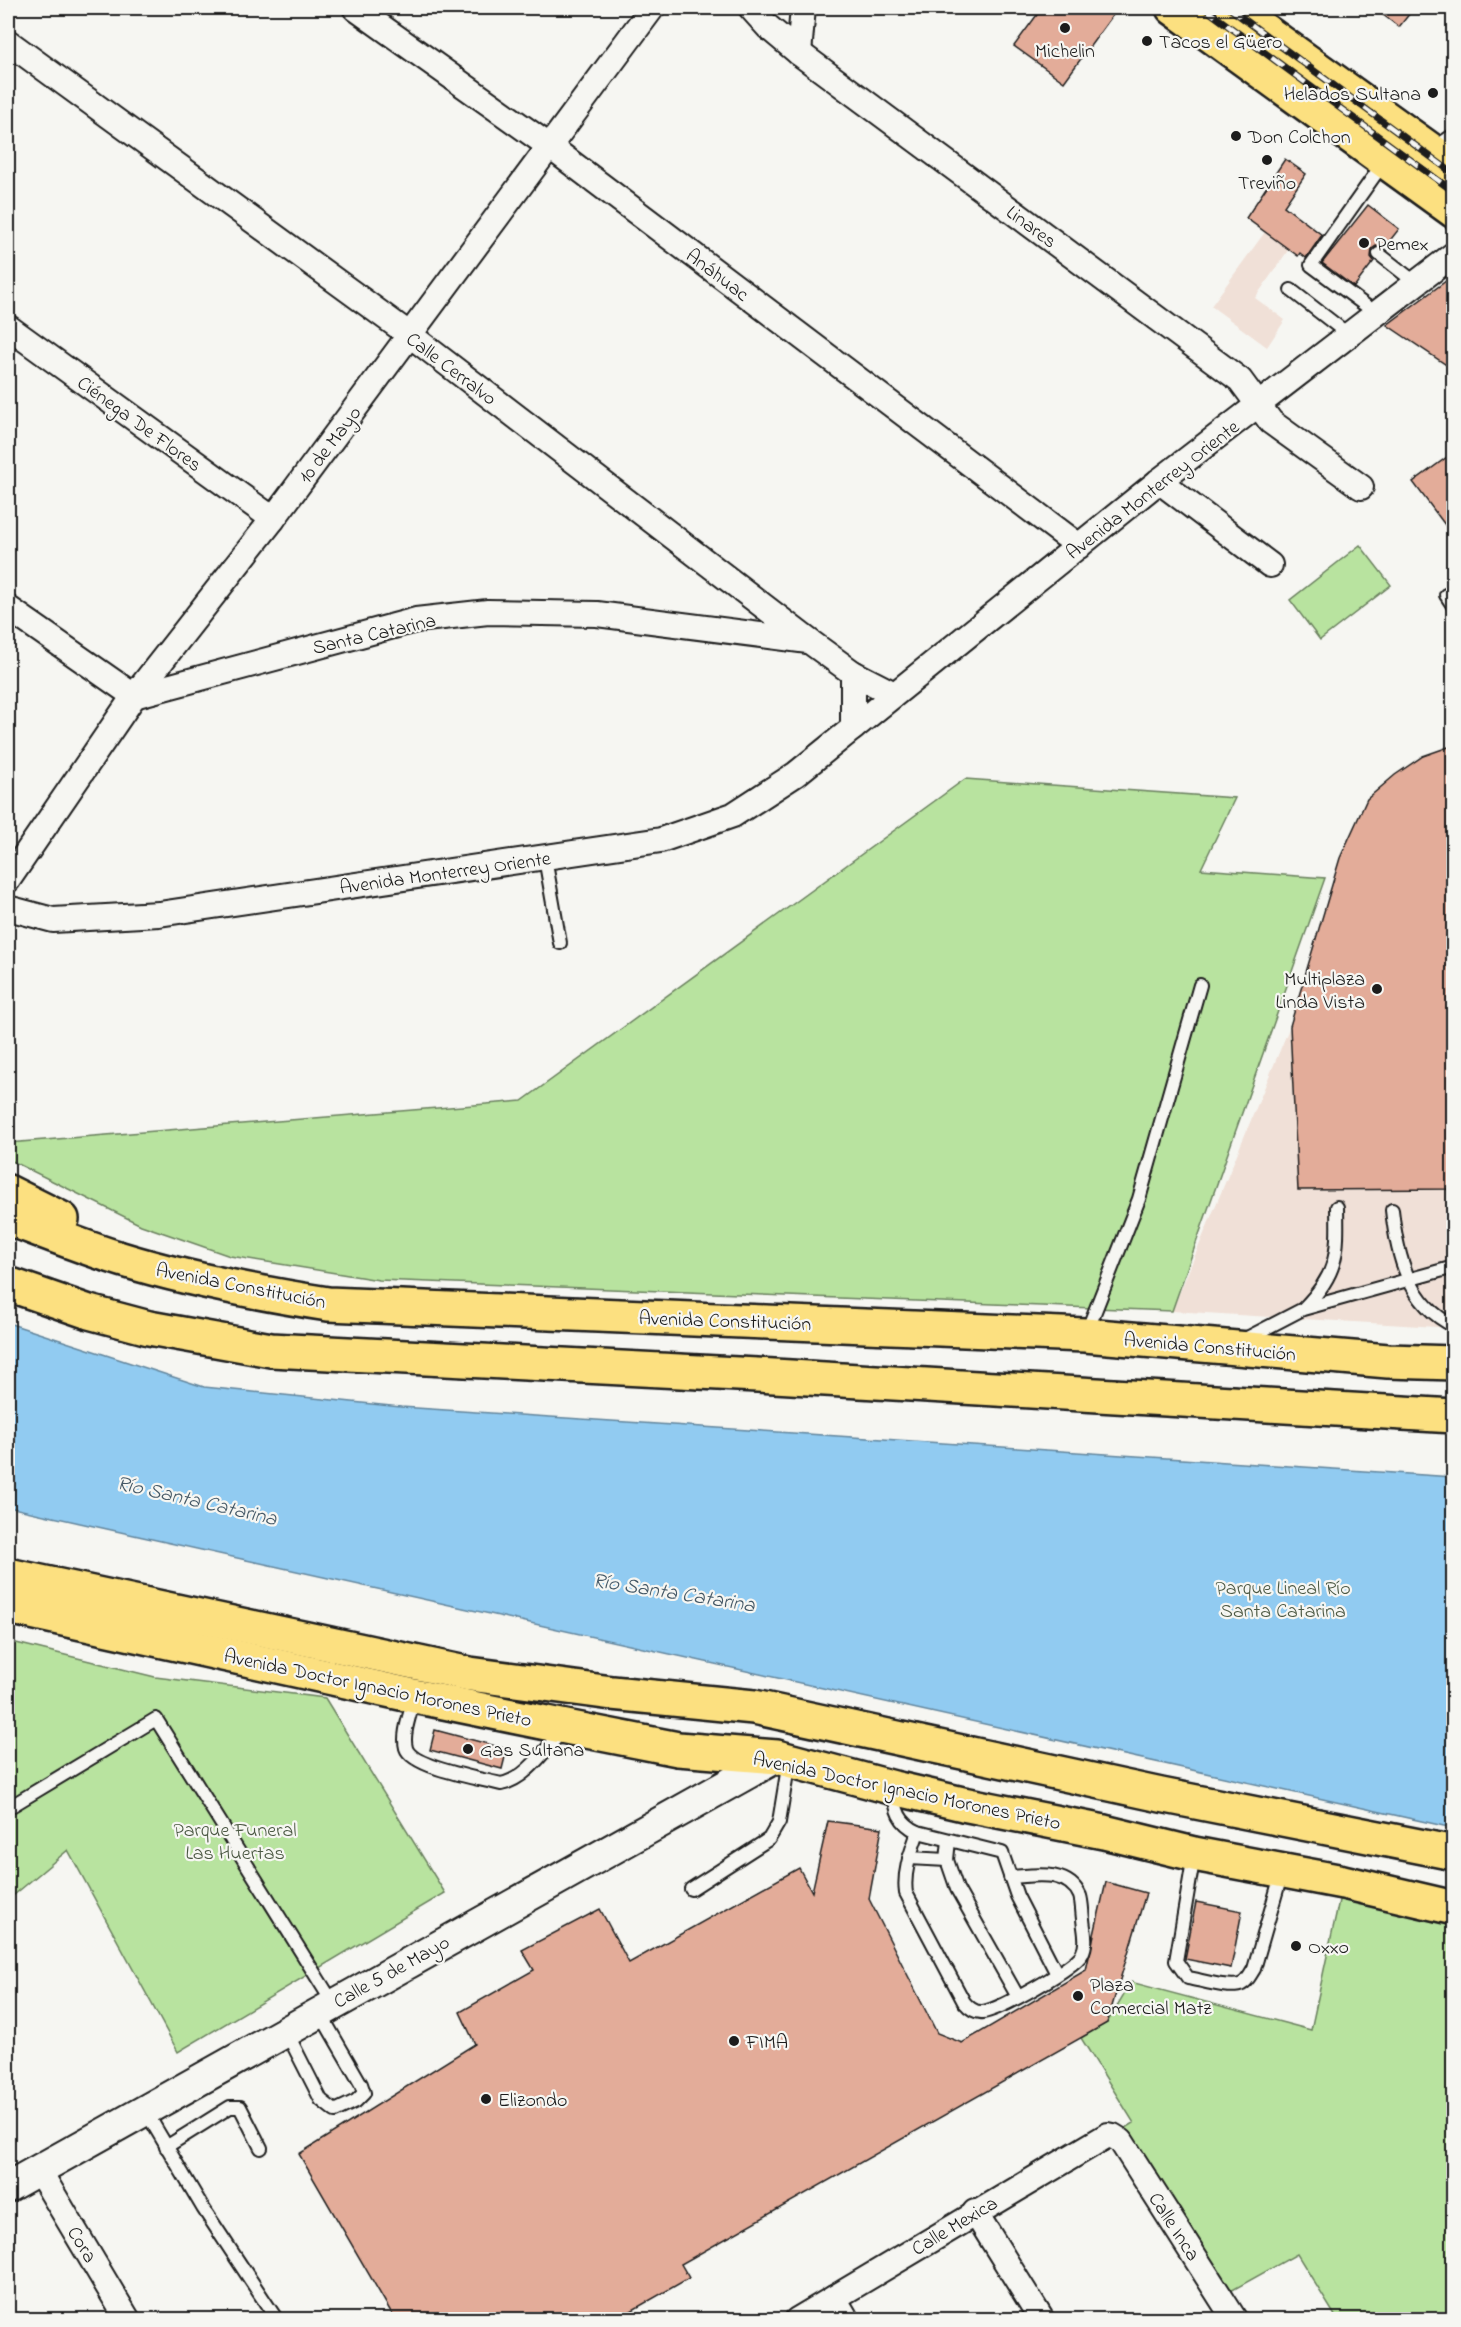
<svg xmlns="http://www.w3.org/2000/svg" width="1461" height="2327" viewBox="0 0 1461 2327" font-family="'Indie Flower',sans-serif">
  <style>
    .built { fill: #f0e0d7 }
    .green { fill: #b8e39f; stroke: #6a805e; stroke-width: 1.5 }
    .water { fill: #91cbf1; stroke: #62859c; stroke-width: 1.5 }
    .building { fill: #e3ac99; stroke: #1c1c1c; stroke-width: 1.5 }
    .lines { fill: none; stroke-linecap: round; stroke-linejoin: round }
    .service-casing { stroke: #1c1c1c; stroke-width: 16 }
    .minor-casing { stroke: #1c1c1c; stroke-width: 28 }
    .tertiary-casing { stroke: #1c1c1c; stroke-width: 34 }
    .trunk-casing { stroke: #1c1c1c; stroke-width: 38 }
    .service { stroke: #f6f6f2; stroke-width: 12 }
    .minor { stroke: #f6f6f2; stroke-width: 24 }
    .tertiary { stroke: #f6f6f2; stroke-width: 30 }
    .trunk { stroke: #fce080; stroke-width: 33 }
    .rail-casing { stroke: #1c1c1c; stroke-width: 7 }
    .rail { stroke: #f6f6f2; stroke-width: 4.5; stroke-dasharray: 14; stroke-linecap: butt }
    .poi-dot { fill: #1c1c1c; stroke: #f6f6f2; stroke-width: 2 }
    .labels { text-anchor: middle; stroke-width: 4.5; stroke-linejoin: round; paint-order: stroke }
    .poi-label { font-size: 20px; fill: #1c1c1c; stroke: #f6f6f2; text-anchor: start }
    .street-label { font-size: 20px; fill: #1c1c1c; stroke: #f6f6f2 }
    .park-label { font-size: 20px; fill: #4b5843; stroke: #f6f6f2 }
    .water-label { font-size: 21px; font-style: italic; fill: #455967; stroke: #f6f6f2 }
  </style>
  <rect width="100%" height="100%" fill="#f6f6f2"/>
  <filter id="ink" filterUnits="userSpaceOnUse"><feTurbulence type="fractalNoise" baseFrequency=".0167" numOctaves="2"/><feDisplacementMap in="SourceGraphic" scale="12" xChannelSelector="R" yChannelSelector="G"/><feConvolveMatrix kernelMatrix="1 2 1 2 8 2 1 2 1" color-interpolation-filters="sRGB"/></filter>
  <g filter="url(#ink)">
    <g class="built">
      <polygon points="1265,232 1289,249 1255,298 1285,320 1267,347 1211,306"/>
      <polygon points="1453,745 1453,1328 1172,1311 1290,1026 1340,858 1367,799 1395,775 1423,756"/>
    </g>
    <g class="green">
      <polygon points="1360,545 1391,585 1320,640 1290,600"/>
      <polygon points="965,779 1235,798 1201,869 1325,878 1172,1311 379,1280 230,1256 141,1225 8,1159 8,1143 522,1101"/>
      <polygon points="8,1641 155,1677 325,1698 445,1893 178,2052 68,1850 8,1900"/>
      <polygon points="1343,1882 1453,1909 1453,2319 1337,2319 1297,2254 1220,2297 1113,2136 1134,2123 1081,2038 1107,2023 1131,1982 1311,2030"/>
    </g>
    <polygon class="water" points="8,1323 204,1387 401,1407 1453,1477 1453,1828 8,1507"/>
    <g class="building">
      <polygon points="1042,8 1118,8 1064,82 1014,46"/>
      <polygon points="1374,8 1414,8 1399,27"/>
      <polygon points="1285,159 1306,174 1284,206 1322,235 1306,258 1300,253 1298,256 1246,218"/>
      <polygon points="1368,205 1399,229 1384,248 1376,246 1372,249 1371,257 1374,261 1354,287 1322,263"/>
      <polygon points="1454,275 1454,370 1387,325"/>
      <polygon points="1454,452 1454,537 1413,482"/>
      <polygon points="1454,745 1454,1189 1298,1190 1290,1026 1340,858 1367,799 1395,775 1423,756"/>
      <polygon points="435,1730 507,1749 502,1769 430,1750"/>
      <polygon points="828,1821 882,1828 869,1899 937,2033 962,2043 1086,1970 1106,1882 1146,1893 1107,2023 681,2264 689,2278 617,2319 395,2319 299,2154 475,2044 460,2012 534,1970 522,1950 600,1909 629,1963 799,1868 812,1892"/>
      <polygon points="1196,1902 1242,1911 1231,1968 1185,1959"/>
    </g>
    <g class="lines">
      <defs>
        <g id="service">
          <polyline points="1379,254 1416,283"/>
          <polyline points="1291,290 1349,335"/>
          <polyline points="1377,314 1311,265 1384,162"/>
          <polyline points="1446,595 1454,607"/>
          <polyline points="545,858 560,943"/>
          <path d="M1392 1210C1397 1255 1408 1304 1454 1326"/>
          <path d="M1304 1308C1338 1273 1338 1254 1337 1207"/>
          <polyline points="1086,1334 1139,1199 1200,985"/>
          <polyline points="1243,1340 1303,1309 1454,1267"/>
          <path d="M414 1698C411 1713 402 1733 406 1748 412 1768 482 1779 501 1784 527 1779 546 1748 564 1729"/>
          <path d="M894 1790C895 1810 899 1823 918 1832L1002 1853 1017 1896 1057 1974"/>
          <polyline points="8,1808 156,1719 333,2003"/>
          <path d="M918 1832C911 1852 903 1872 906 1893L964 2002C969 2008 975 2013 983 2012 1000 2010 1074 1968 1082 1954 1088 1943 1084 1931 1083 1919 1082 1912 1082 1902 1080 1896 1068 1868 1033 1876 1010 1877"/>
          <polyline points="949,1840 947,1860 957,1889 1018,1997"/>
          <path d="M1194 1855 1176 1961 1188 1978C1201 1980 1231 1990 1242 1984 1248 1981 1250 1975 1254 1969L1282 1872"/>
          <polyline points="909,1858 947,1860"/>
          <polyline points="691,1889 769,1839 779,1822 789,1761"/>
          <polyline points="286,2031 321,2100 335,2111 356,2101 364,2093 361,2084 320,2013"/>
          <polyline points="145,2110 203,2208 277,2320"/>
          <polyline points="166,2147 230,2107 240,2107 261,2148"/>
        </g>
        <g id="minor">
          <polyline points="355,8 549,146 1079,546"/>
          <polyline points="751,8 768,27 799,53 1240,380 1271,422 1361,487"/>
          <polyline points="8,42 410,335 809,641 853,673 894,694"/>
          <polyline points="799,53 803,8"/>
          <polyline points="1436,154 1454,142"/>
          <polyline points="8,327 273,519"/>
          <polyline points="1159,481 1270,565"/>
          <polyline points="8,608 134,696 416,620 488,612 597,614 808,641"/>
          <polyline points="853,728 853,673"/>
          <polyline points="8,880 134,696 273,519 652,8"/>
          <polyline points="8,908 53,920 159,914 661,840 733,815 796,774 1159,481 1454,254"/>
          <polyline points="38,2169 128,2320"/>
          <polyline points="975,2212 1042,2320"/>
          <polyline points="834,2298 847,2320"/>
          <polyline points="797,2320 1108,2135 1113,2136 1121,2141 1235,2320"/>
        </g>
        <polyline id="tertiary" points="8,2187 777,1757"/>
        <g id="trunk">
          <polyline points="1173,8 1454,211"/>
          <polyline points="1233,8 1454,167"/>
          <polyline points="8,1192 62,1219"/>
          <path d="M8 1218C45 1232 82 1247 121 1259 189 1280 258 1293 328 1304L1085 1335 1388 1361 1454 1363"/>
          <polyline points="8,1284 89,1312 149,1328 271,1350 757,1375 1454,1416"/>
          <polyline points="8,1575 470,1674 612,1693 754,1707 1161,1795 1454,1853"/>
          <polyline points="8,1607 414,1696 566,1727 678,1749 777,1757 894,1788 963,1804 1104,1832 1194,1854 1343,1882 1454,1908"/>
        </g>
      </defs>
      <use href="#service" class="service-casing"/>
      <use href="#minor" class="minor-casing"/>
      <use href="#tertiary" class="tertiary-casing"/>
      <use href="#trunk" class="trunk-casing"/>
      <use href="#service" class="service"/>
      <use href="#minor" class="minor"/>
      <use href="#tertiary" class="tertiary"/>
      <use href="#trunk" class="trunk"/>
      <defs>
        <g id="rail">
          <polyline points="1204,8 1454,192"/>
          <polyline points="1229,8 1454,174"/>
        </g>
      </defs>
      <use href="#rail" class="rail-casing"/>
      <use href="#rail" class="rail"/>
    </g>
  </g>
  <g class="poi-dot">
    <circle cx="1065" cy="28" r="6"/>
    <circle cx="1147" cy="41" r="6"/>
    <circle cx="1433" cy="93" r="6"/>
    <circle cx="1236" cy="136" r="6"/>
    <circle cx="1267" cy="160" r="6"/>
    <circle cx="1364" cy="243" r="6"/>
    <circle cx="1377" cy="989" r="6"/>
    <circle cx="468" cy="1749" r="6"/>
    <circle cx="1296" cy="1946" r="6"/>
    <circle cx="1078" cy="1996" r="6"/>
    <circle cx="734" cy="2041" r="6"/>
    <circle cx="486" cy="2099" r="6"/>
  </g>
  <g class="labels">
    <g class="poi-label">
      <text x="1159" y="48">Tacos el Güero</text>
      <text x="1065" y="57" text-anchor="middle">Michelin</text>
      <text x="1421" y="100" text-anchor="end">Helados Sultana</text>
      <text x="1248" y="143">Don Colchon</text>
      <text x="1267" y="189" text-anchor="middle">Treviño</text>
      <text x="1376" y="250">Pemex</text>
      <text x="1365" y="985" text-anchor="end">Multiplaza<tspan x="1365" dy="23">Linda Vista</tspan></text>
      <text x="480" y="1756">Gas Sultana</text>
      <text x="1308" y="1953">Oxxo</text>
      <text x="1090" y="1991">Plaza<tspan x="1090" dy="23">Comercial Matz</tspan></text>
      <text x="746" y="2048">FIMA</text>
      <text x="498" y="2106">Elizondo</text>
    </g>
    <g class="street-label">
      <text transform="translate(1032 226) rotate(37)" y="7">Linares</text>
      <text transform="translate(718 274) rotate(37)" y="7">Anáhuac</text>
      <text transform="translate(452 368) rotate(37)" y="7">Calle Cerralvo</text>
      <text transform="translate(140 423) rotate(36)" y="7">Ciénega De Flores</text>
      <text transform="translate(329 444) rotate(-53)" y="7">10 de Mayo</text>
      <text transform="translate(1152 489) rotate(-38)" y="7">Avenida Monterrey Oriente</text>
      <text transform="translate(374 633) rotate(-13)" y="7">Santa Catarina</text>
      <text transform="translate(445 872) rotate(-8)" y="7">Avenida Monterrey Oriente</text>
      <text transform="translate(241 1285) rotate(11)" y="7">Avenida Constitución</text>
      <text transform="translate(725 1320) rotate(2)" y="7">Avenida Constitución</text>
      <text transform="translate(1210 1346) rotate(5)" y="7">Avenida Constitución</text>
      <text transform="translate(378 1687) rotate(12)" y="7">Avenida Doctor Ignacio Morones Prieto</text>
      <text transform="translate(907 1790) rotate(12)" y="7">Avenida Doctor Ignacio Morones Prieto</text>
      <text transform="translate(391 1971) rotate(-29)" y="7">Calle 5 de Mayo</text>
      <text transform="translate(954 2225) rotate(-31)" y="7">Calle Mexica</text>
      <text transform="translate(1175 2226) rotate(57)" y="7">Calle Inca</text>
      <text transform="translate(83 2244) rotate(59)" y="7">Cora</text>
    </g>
    <g class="park-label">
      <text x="1283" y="1594">Parque Lineal Río<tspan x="1283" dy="23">Santa Catarina</tspan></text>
      <text x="235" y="1836">Parque Funeral<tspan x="235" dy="23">Las Huertas</tspan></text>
    </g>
    <g class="water-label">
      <text transform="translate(197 1500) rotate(13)" y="7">Río Santa Catarina</text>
      <text transform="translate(674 1592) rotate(9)" y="7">Río Santa Catarina</text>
    </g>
  </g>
  <rect width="1461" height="2327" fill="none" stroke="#f6f6f2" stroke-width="30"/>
  <rect x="15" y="15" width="1431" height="2297" fill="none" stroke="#1c1c1c" stroke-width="2" filter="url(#ink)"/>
</svg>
